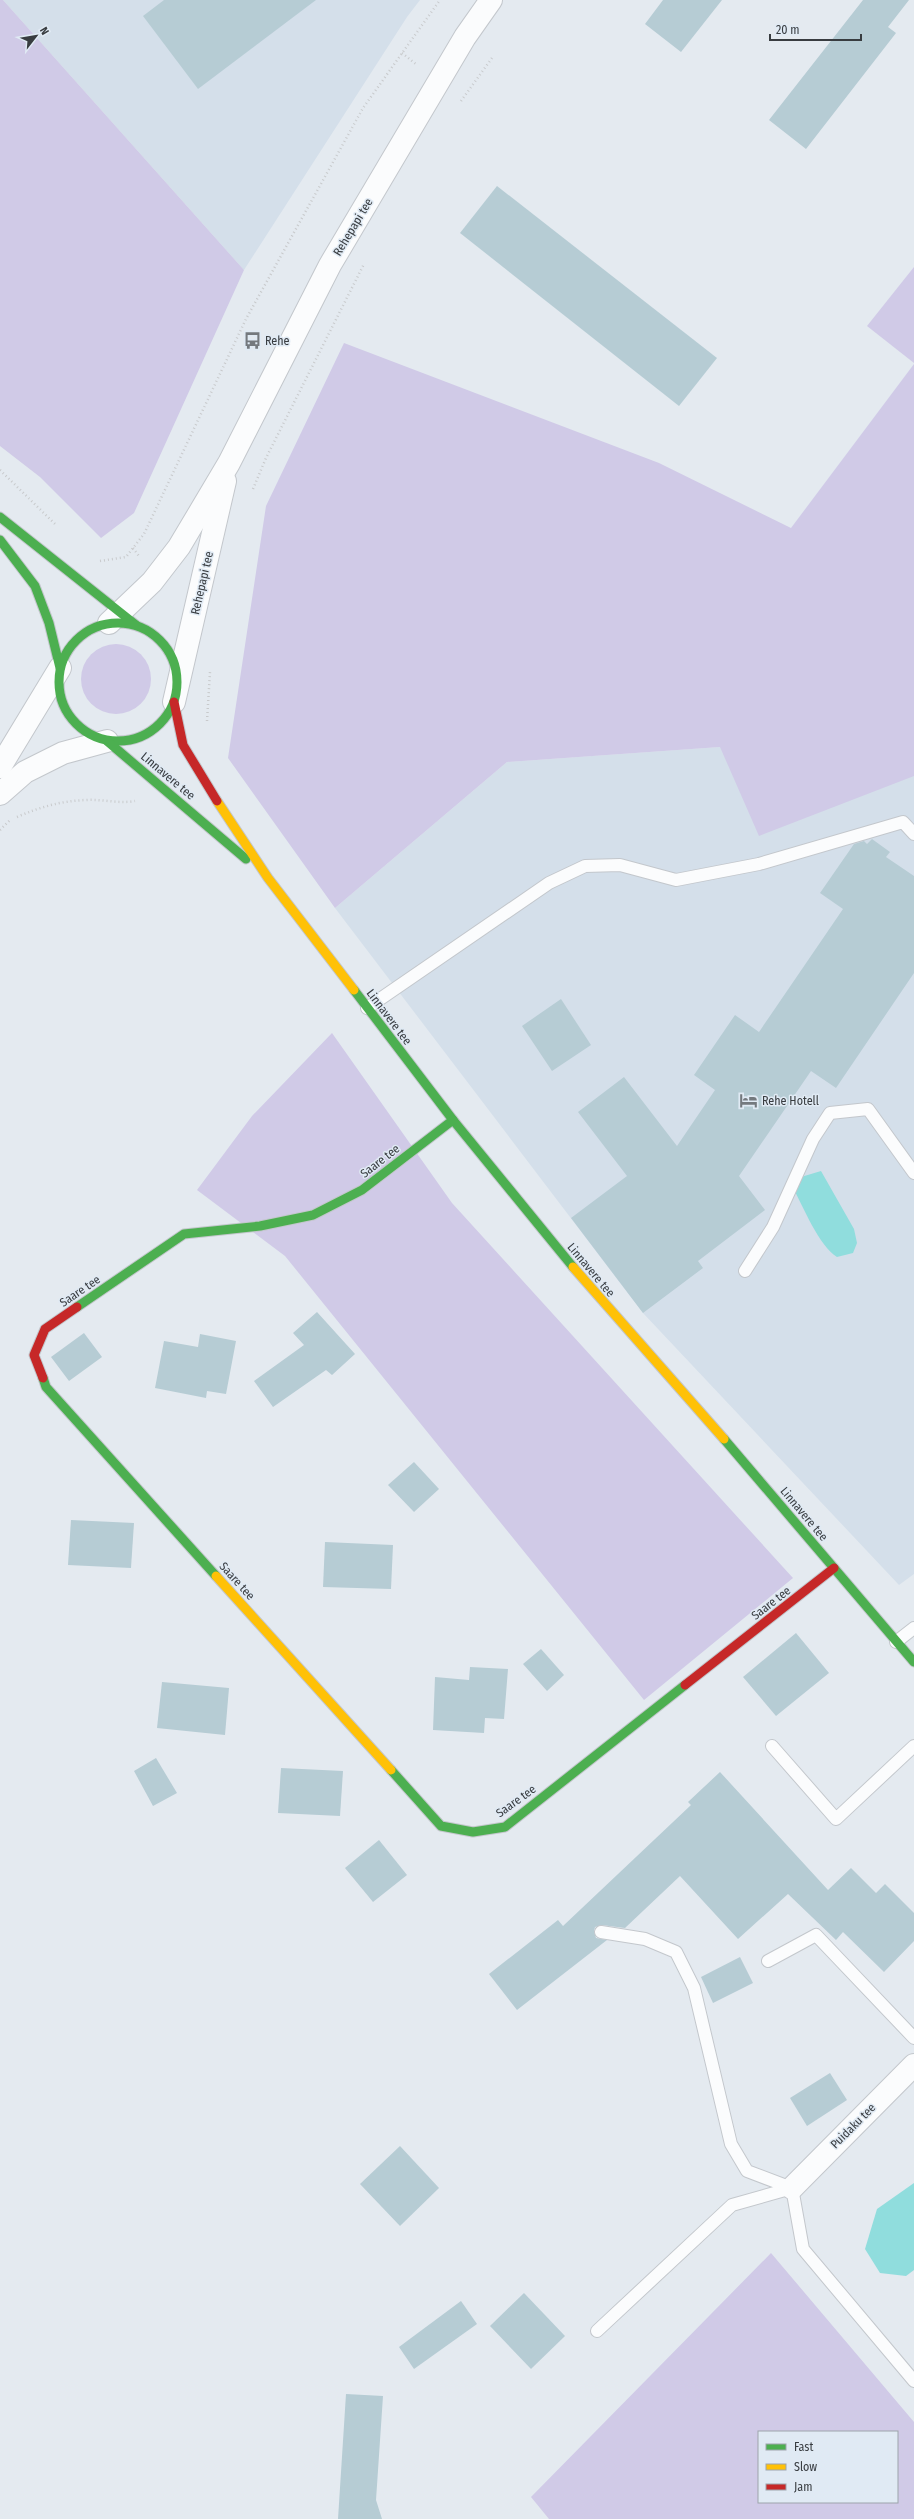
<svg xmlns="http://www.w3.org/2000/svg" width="914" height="2519" viewBox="0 0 914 2519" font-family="'Fira Sans Condensed',sans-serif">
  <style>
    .built { fill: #d4dfea }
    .green { fill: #d0cae7; fill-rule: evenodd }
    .water { fill: #90dddd }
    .building { fill: #b6ccd4 }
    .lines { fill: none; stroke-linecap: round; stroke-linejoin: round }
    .lane-casing { stroke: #c3c7cc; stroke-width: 14 }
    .street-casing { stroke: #c3c7cc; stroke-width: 24 }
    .fast-casing { stroke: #c3c7cc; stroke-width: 11 }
    .slow-casing { stroke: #c3c7cc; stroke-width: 11 }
    .jam-casing { stroke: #c3c7cc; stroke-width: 11 }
    .path { stroke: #c8cacc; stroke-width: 2.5; stroke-dasharray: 1 3; stroke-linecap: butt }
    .lane { stroke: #fbfcfd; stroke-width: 12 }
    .street { stroke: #fbfcfd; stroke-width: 22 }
    .fast { stroke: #4caf50; stroke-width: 9 }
    .slow { stroke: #ffc107; stroke-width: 9 }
    .jam { stroke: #c62828; stroke-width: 9 }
    .labels { text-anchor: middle; stroke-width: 3; stroke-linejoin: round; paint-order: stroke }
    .street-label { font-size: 12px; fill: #383c40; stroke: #e0eaf4 }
    .poi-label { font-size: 12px; fill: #383c40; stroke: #e0eaf4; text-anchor: start }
  </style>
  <rect width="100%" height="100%" fill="#e4eaf0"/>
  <g class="built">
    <polygon points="3,0 420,0 407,17 244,270"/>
    <polygon points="914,615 914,1574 899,1585 643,1313 335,908 507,762 720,747"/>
  </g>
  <g class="green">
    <polygon points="0,0 3,0 244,270 134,513 101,538 40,477 0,446"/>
    <polygon points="914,267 914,363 867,326"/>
    <polygon points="344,343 659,463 791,528 914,364 914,776 759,836 720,747 507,762 335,908 228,758 266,506"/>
    <circle cx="116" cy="679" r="35"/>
    <polygon points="332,1033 452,1203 793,1578 644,1700 285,1256 197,1190 252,1116"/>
    <path d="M771 2253 914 2422V2519H549L531 2497ZM759 2432H897V2502H759Z"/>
  </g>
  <g class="water">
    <path d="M821 1171 854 1229 857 1243 853 1253 837 1257C819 1246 803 1206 792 1186L801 1177Z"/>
    <polygon points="914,2183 914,2270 906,2276 880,2273 865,2249 877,2209"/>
  </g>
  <g class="building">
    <polygon points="164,0 316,0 198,89 143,16"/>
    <polygon points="663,0 722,0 681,52 645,24"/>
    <polygon points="863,0 909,0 888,27 896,33 806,149 769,120"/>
    <polygon points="497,186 717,358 679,406 460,233"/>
    <polygon points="872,839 890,852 886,857 914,876 914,973 836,1088 811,1071 739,1176 765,1210 698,1261 703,1268 643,1313 571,1218 627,1176 578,1112 624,1077 677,1146 715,1090 694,1075 735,1015 759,1032 843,909 820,893 854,844 864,841 867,844"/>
    <polygon points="561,999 591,1045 552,1071 522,1026"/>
    <polygon points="317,1312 355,1354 332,1375 326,1370 273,1407 254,1381 304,1345 293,1333"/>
    <polygon points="84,1333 102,1357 69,1381 51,1357"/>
    <polygon points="200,1334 236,1341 226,1394 207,1391 206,1398 155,1388 164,1341 198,1347"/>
    <polygon points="414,1462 439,1489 414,1512 388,1485"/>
    <polygon points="71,1520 134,1523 131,1568 68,1565"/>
    <polygon points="325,1542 393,1545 391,1589 323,1587"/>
    <polygon points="796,1633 829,1673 776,1716 743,1677"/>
    <polygon points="541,1649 564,1675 547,1691 523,1664"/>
    <polygon points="470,1667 508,1669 504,1719 485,1718 484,1733 433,1730 435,1677 469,1680"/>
    <polygon points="162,1682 229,1688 225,1735 157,1728"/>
    <polygon points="156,1758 177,1793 153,1806 134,1771"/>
    <polygon points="281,1768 343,1771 340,1816 278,1813"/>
    <polygon points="720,1772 828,1890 851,1868 876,1893 885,1884 914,1913 914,1941 884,1972 843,1932 836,1940 788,1894 738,1939 680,1876 625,1928 602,1925 595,1927 594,1931 596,1938 607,1940 517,2010 489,1974 558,1920 563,1926 691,1805 688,1802"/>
    <polygon points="379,1840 407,1875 373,1902 345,1868"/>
    <polygon points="740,1957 753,1983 713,2003 701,1977"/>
    <polygon points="830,2073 847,2100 807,2126 790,2098"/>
    <polygon points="400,2146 439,2188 400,2226 360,2184"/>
    <polygon points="524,2293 565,2336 531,2369 490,2326"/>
    <polygon points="461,2301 477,2324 414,2369 399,2347"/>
    <polygon points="346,2394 383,2396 376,2500 382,2519 338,2519"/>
  </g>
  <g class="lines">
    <defs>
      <g id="lane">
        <polyline points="367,1008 549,883 585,866 620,865 676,880 759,864 903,822 914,834"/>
        <polyline points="745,1271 773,1227 813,1139 830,1113 868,1109 914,1173"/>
        <polyline points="896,1642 914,1628"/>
        <polyline points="772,1746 836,1819 914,1746"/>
        <polyline points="601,1932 645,1939 676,1952 694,1988 731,2144 747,2171 792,2188"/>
        <polyline points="768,1961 816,1935 914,2038"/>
        <polyline points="792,2188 803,2249 914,2381"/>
        <polyline points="597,2331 732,2205 792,2188"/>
      </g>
      <g id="street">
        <polyline points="109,623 152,582 179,547 229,463 330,265 465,37 491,0"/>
        <polyline points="174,702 225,481"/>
        <polyline points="0,767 60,668"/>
        <polyline points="0,794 25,772 63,753 107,741"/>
        <polyline points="792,2188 914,2065"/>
      </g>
      <g id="fast">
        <polyline points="0,517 136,625"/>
        <polyline points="0,540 35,586 49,623 60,668"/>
        <circle cx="118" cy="682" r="59"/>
        <polyline points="107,741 246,859"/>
        <polyline points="354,990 453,1120 573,1267"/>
        <polyline points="77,1307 184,1234 260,1226 313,1215 362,1190 453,1120"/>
        <polyline points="43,1378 46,1387 216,1576"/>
        <polyline points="724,1439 914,1662"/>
        <polyline points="391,1770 441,1826 473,1832 505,1827 685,1685"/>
      </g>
      <g id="slow">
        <polyline points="217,801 268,878 354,990"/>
        <polyline points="573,1267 724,1439"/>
        <polyline points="216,1576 391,1770"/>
      </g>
      <g id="jam">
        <polyline points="174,702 183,745 217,801"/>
        <polyline points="43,1378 34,1355 45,1329 77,1307"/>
        <polyline points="685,1685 834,1568"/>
      </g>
    </defs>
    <use href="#lane" class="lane-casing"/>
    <use href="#street" class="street-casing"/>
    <use href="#fast" class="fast-casing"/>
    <use href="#slow" class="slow-casing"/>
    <use href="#jam" class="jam-casing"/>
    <g class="path">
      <polyline points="402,53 417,65"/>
      <polyline points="461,101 492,58"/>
      <polyline points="0,470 56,525"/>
      <polyline points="253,489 266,458 364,264"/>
      <polyline points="133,548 139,556"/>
      <polyline points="100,561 126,557 144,534 246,319 363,108 440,0"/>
      <polyline points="207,721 210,672"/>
      <path d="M17 817C40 807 61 801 86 800 103 799 118 804 135 801"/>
      <polyline points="0,830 11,819"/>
    </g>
    <use href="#lane" class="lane"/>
    <use href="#street" class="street"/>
    <use href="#fast" class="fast"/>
    <use href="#slow" class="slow"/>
    <use href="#jam" class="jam"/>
  </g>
  <defs>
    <symbol id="bus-bare" viewBox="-9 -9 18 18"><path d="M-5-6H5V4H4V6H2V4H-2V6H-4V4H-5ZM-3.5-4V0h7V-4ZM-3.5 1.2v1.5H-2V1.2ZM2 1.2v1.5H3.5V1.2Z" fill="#74797e" stroke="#e0eaf4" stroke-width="2.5" paint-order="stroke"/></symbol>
    <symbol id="hotel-bare" viewBox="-9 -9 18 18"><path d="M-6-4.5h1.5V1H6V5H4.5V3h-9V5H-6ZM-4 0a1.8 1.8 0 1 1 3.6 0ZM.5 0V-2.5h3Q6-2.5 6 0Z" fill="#74797e" stroke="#e0eaf4" stroke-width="2.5" paint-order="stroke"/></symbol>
  </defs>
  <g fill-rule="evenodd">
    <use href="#bus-bare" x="240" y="328" width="25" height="25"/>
    <use href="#hotel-bare" x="736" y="1088" width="25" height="25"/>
  </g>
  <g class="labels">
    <g class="street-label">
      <text transform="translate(353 227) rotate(-59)" y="4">Rehepapi tee</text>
      <text transform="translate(202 583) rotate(-77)" y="4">Rehepapi tee</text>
      <text transform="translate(168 776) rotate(40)" y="4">Linnavere tee</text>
      <text transform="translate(389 1017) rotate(53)" y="4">Linnavere tee</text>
      <text transform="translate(380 1161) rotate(-38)" y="4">Saare tee</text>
      <text transform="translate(591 1270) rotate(50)" y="4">Linnavere tee</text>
      <text transform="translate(80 1291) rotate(-34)" y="4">Saare tee</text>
      <text transform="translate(804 1514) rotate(50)" y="4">Linnavere tee</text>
      <text transform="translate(237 1581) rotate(48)" y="4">Saare tee</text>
      <text transform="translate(771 1603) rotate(-38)" y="4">Saare tee</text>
      <text transform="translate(516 1801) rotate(-36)" y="4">Saare tee</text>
      <text transform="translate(853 2126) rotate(-45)" y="4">Puidaku tee</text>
    </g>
    <g class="poi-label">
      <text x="265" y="345">Rehe</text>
      <text x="762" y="1105">Rehe Hotell</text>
    </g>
  </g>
  <rect x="758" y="2431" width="140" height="72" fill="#e0eaf4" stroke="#9da4ac"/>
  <rect x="766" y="2444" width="20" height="6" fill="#4caf50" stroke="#9da4ac"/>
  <text x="794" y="2451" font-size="12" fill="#383c40">Fast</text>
  <rect x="766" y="2464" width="20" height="6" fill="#ffc107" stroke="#9da4ac"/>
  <text x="794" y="2471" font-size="12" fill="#383c40">Slow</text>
  <rect x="766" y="2484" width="20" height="6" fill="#c62828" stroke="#9da4ac"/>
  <text x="794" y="2491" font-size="12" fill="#383c40">Jam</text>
  <g transform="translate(36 36) rotate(59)" stroke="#e0eaf4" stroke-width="3" paint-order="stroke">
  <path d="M0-3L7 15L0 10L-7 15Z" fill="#383c40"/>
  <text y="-6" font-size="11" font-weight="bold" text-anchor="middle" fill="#383c40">N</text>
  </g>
  <path d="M770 34v6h91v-6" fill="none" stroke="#383c40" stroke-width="2"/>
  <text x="776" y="34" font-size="12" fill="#383c40" stroke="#e0eaf4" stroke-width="3" paint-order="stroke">20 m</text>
</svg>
